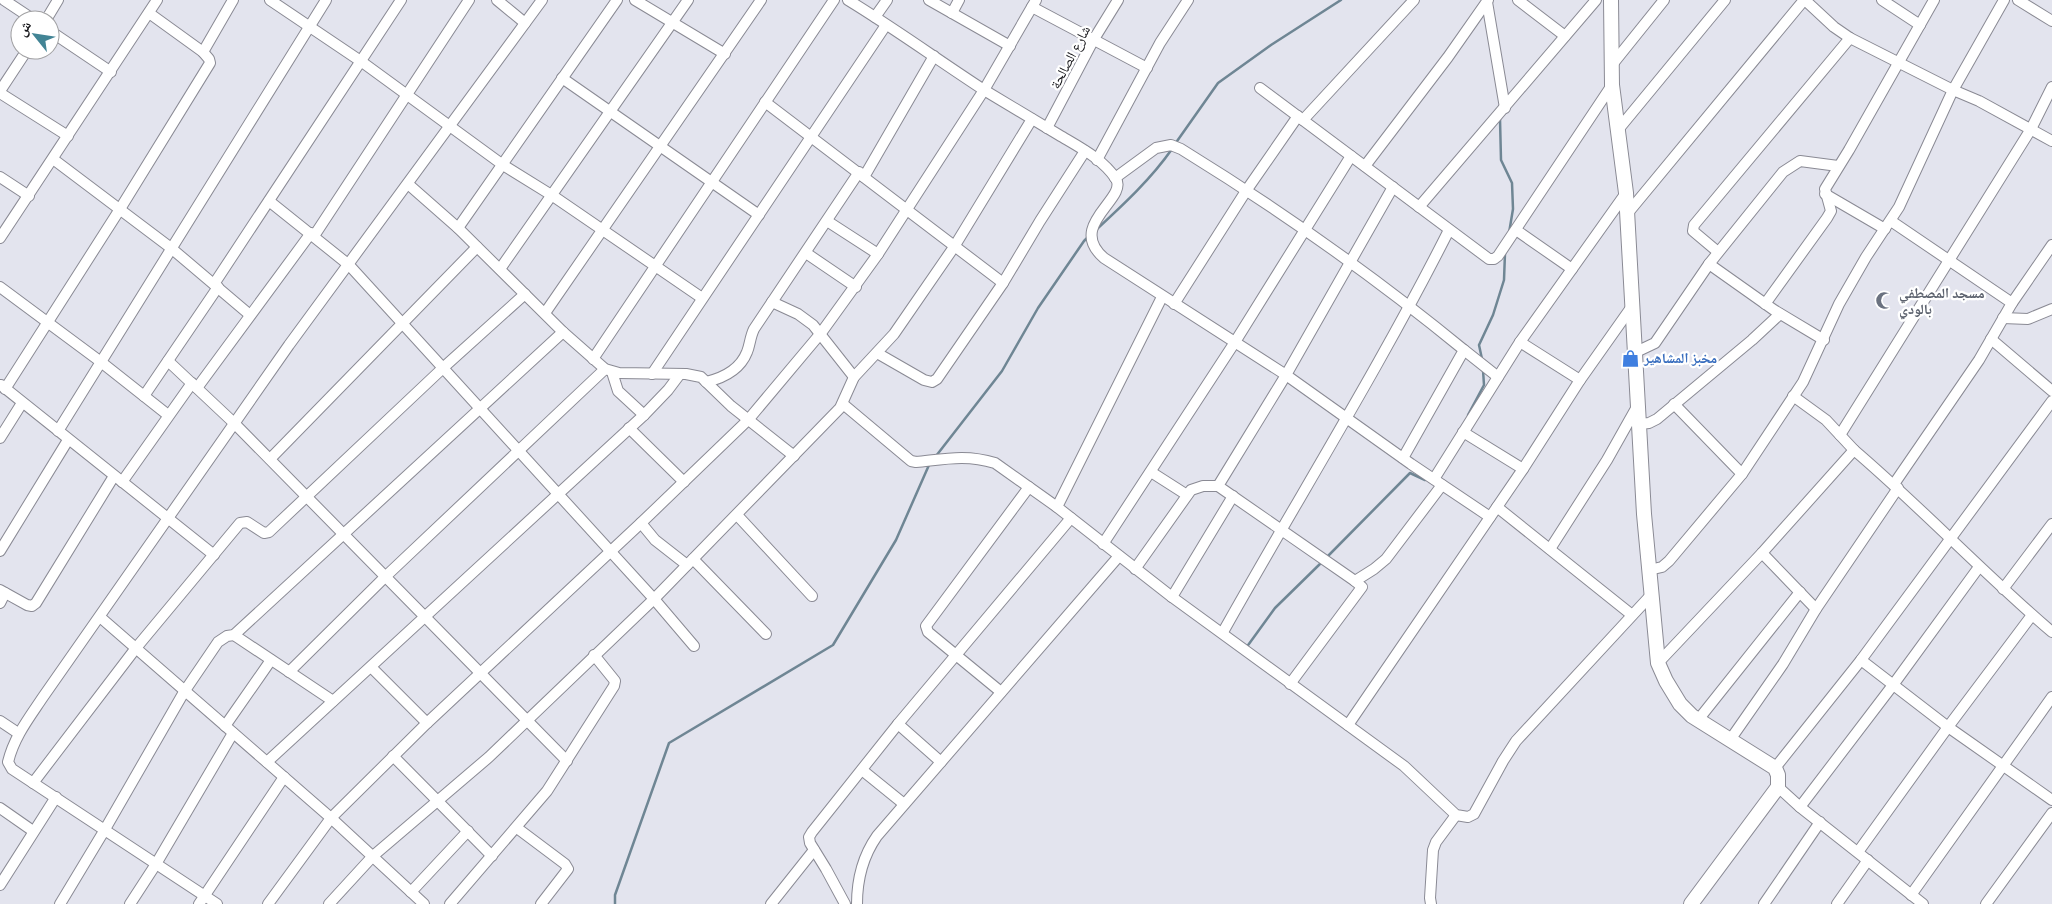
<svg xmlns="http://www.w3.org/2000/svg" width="2052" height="904" viewBox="0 0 2052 904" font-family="'IBM Plex Sans','Noto Naskh Arabic',sans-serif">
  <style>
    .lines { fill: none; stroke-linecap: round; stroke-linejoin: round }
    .stream { stroke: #6f8694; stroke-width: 2.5 }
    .street-casing { stroke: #8a8a94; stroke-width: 12 }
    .secondary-casing { stroke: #8a8a94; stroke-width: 16 }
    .street { stroke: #fff; stroke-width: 10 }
    .secondary { stroke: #fff; stroke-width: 14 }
    .labels { text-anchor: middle; stroke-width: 4.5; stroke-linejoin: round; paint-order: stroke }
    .street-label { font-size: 14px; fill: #151519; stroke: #fff }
    .worship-label { font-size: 14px; font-weight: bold; fill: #5b616d; stroke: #fff; text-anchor: start }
    .shop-label { font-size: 14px; font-weight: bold; fill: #366cbe; stroke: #fff; text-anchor: start }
  </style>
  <rect width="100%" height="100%" fill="#e3e4ee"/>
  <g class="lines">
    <g class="stream">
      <polyline points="1500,119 1501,160 1512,183 1513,209 1509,233"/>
      <polyline points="1175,144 1218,83 1271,45 1341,0"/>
      <path d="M1097 229C1124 204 1151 179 1172 149"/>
      <polyline points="1482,359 1479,345 1493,315 1504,280 1505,253"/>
      <polyline points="1468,415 1484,385 1483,370"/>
      <polyline points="936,456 1002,371 1038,308 1084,241 1089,236"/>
      <polyline points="1327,557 1410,473 1425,480 1427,478"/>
      <polyline points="1246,648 1275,608 1323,561"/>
      <polyline points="615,904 615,895 669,743 833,645 896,540 929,465"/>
    </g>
    <defs>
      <g id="street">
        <polyline points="4,0 34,20"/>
        <polyline points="270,0 362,62 503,165 553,196 702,298"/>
        <polyline points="497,0 525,23"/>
        <polyline points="635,0 725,54"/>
        <path d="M848 0C894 28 938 60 984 90 1009 105 1034 120 1059 135 1079 147 1103 159 1116 179 1128 199 1066 225 1104 258L1286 375 1411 464 1490 517"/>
        <polyline points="929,0 1010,46"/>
        <polyline points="1518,0 1565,36"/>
        <polyline points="1805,0 1834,27 1850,38 1953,90 1979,101 2052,141"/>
        <polyline points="1882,0 1920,25"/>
        <polyline points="2018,0 2052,21"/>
        <polyline points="1487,2 1505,108"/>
        <polyline points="1032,7 1147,68"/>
        <polyline points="952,13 959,0"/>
        <polyline points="875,17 887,0"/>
        <polyline points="46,20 58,0"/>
        <polyline points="50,31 111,72"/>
        <polyline points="203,52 233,0"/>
        <polyline points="1611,66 1664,0"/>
        <polyline points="562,78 759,215"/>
        <polyline points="1260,88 1489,259 1494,259 1498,256 1612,85"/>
        <polyline points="0,91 27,50"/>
        <polyline points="0,93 68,136"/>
        <polyline points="765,102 1003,283"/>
        <polyline points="1303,120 1414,0"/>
        <polyline points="1047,128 1094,39 1118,0"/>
        <polyline points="1617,131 1725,0"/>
        <polyline points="53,159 171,248 250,315"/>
        <polyline points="1097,160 1160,43 1188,0"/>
        <polyline points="1365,166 1448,57 1488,0"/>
        <polyline points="0,177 29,196"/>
        <polyline points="864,177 934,56"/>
        <path d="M1115 178 1156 148 1171 145 1181 149C1280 210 1375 277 1464 350L1403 458"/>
        <polyline points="408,184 458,228 563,332 605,369 619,373 686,374 701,377 731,406 794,456"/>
        <polyline points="1825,194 1885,229"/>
        <polyline points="269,201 349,265 654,599 694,646"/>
        <polyline points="1419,207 1596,0"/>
        <polyline points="1627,214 1804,0"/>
        <polyline points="827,221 878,254"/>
        <polyline points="1891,221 2012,303"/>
        <polyline points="458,228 617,0"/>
        <polyline points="1516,230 1572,269"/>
        <polyline points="314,236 469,0"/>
        <polyline points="0,238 157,0"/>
        <polyline points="1718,252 1693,231 1694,225 1850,38"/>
        <polyline points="806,253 856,287"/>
        <polyline points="1709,264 1774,310 1824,340"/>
        <polyline points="500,269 688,0"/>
        <polyline points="214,284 401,0"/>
        <polyline points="0,287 101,362 168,415"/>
        <polyline points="1162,297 1057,507 1172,597 1404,766 1456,815 1468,817 1474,814 1503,761 1516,741 1652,594"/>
        <polyline points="772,302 798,314 813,325 854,377"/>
        <polyline points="1174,304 1246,191 1298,116"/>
        <polyline points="1765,304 1827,218 1831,211 1825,189 1849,150 1934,0"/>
        <polyline points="545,313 761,0"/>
        <polyline points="2003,318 2028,319 2052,309"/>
        <polyline points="1991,339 2052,391"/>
        <polyline points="1520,342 1580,380"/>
        <polyline points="1464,350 1498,377"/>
        <polyline points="1636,352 1655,343 1709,264 1783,172 1800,161 1838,166"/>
        <polyline points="877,353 924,380 932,382 937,379 1003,283 1040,221 1085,151"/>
        <polyline points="593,359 834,0"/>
        <polyline points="168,361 234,423 567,761"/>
        <polyline points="612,372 618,391 644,415"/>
        <polyline points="652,374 886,25"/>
        <path d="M706 382C723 378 740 370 747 352 750 345 750 337 754 329L859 172"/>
        <polyline points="1,385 214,555"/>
        <polyline points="197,388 311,233"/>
        <polyline points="5,389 120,209 210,63 209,59 203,52 149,13"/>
        <polyline points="144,396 218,287"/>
        <polyline points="1793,396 1826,420 1854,450"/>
        <path d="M843 404 911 461 916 462C945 459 966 454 995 463L1057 507"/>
        <polyline points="1674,404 1742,474"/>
        <polyline points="1640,424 1649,423 1657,419 1752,340 1780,314"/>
        <polyline points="629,428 684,482"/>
        <polyline points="58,431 326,0"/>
        <polyline points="1463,432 1523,469"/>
        <polyline points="1840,435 2031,129 2052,87"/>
        <polyline points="0,438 22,403"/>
        <polyline points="270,459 477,247"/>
        <polyline points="1151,472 1187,495"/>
        <polyline points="1434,479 1520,342 1626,193"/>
        <polyline points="122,482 192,383"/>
        <polyline points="1894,484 1979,360 2012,303 2052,245"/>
        <polyline points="1497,507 1632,615"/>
        <polyline points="737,515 812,596"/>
        <polyline points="641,523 655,540 687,565"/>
        <polyline points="1103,544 1235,342 1351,156"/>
        <polyline points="1550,549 1607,460 1638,405"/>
        <polyline points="0,551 68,440"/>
        <polyline points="1762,553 1816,609"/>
        <polyline points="693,559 766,634"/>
        <polyline points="1135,569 1191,490 1203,486 1218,486"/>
        <polyline points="1649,570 1662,567 1669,561 1742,474 1803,382 1839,304 1866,257 1899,207 1953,90 2004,0"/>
        <polyline points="1355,581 1374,569 1386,559 1442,485"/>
        <polyline points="2003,589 2052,524"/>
        <polyline points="0,590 27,605 32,606 36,603 114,476"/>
        <polyline points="1172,597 1233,496"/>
        <polyline points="0,603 5,593"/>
        <polyline points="100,617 331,818 424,904"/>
        <path d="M1223 632C1298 498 1380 367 1449 230"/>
        <polyline points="234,635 333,701"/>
        <polyline points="1861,660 1948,727 2052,800"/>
        <path d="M1658 663 1762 553 1854 450C1922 508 1984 574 2052 632"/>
        <polyline points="371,667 427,723"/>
        <polyline points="289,672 385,577 605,369"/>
        <polyline points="1290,684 1362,587 1355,581 1218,486 1286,375 1393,187"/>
        <polyline points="1001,692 928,632 926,626 1029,487"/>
        <polyline points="1698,720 1800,592"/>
        <polyline points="0,721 18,733"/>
        <polyline points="898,724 941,762"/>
        <polyline points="1348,725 1523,469 1580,380 1633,305"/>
        <polyline points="225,726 271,660"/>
        <polyline points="1730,740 1783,664 1816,609 1898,488"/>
        <polyline points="393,756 492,856"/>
        <polyline points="267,762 644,415 668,390 680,374"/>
        <polyline points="1775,768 1861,660 2052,401"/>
        <polyline points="862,770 904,804"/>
        <polyline points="33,783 136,648 240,523 247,522 264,533 269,532 444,367 525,294"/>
        <polyline points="1778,787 1800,807 1923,904"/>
        <polyline points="1800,807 1893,685 1979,567"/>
        <polyline points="0,808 33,831"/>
        <polyline points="517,828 565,864 568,869 541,904"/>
        <polyline points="1858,852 1948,727 2032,615"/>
        <polyline points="0,885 56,797"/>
        <polyline points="411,892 468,831"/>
        <polyline points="1911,895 2052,697"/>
        <polyline points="60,904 104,831 184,692 218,642 227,636 234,635 563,332"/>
        <polyline points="130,904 156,864 233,733"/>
        <polyline points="199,904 284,777"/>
        <path d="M217 904 12 769 8 762C14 737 29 718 43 697L289 345 542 0"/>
        <polyline points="268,904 331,818 427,723 641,523 748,420 821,333 878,254 984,90 1036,0"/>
        <polyline points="329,904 373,856 489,757 654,599 840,408 854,377 894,334 954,247 1032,119"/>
        <polyline points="450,904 547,791 614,686 615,681 594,655"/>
        <polyline points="771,904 814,850"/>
        <polyline points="845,904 826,869 810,843 809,837 812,832 898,724 1071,518"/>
        <path d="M857 904C857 880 863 856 877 836L1119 556"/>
        <polyline points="1431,904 1430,898 1433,850 1436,842 1456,815"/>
        <polyline points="1764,904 1820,822"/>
        <polyline points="1837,904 1868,860"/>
        <polyline points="1986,904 2052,813"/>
      </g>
      <polyline id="secondary" points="1611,0 1612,85 1626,193 1644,514 1658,663 1666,681 1680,704 1692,716 1775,768 1778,775 1778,787 1691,904"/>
    </defs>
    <use href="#street" class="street-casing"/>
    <use href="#secondary" class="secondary-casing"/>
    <use href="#street" class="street"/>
    <use href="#secondary" class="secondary"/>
  </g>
  <defs>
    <symbol id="mosque-bare" viewBox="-9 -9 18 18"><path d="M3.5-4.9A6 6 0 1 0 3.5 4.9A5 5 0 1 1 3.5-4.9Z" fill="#6b7280" stroke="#fff" stroke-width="2.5" paint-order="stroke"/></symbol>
    <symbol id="shop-bare" viewBox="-9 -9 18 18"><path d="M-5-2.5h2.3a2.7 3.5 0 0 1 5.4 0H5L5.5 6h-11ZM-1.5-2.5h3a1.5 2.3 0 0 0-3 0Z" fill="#3f7fe0" stroke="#fff" stroke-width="2.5" paint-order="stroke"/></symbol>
  </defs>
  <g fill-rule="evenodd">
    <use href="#mosque-bare" x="1872" y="288" width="25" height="25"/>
    <use href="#shop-bare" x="1618" y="346" width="25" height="25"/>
  </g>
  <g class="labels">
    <g class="street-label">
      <text transform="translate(1070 57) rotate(-62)" y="5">شارع الصالحة</text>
    </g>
    <g class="worship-label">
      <text x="1899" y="298">مسجد المصطفي<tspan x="1899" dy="16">بالودي</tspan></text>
    </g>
    <g class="shop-label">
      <text x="1644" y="363">مخبز المشاهير</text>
    </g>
  </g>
  <g transform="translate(35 35) rotate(300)"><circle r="24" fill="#ffffff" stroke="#a1a1a3"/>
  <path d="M0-4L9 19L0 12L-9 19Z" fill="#428495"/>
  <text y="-8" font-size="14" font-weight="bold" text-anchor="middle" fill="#151519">ش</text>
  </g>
</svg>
